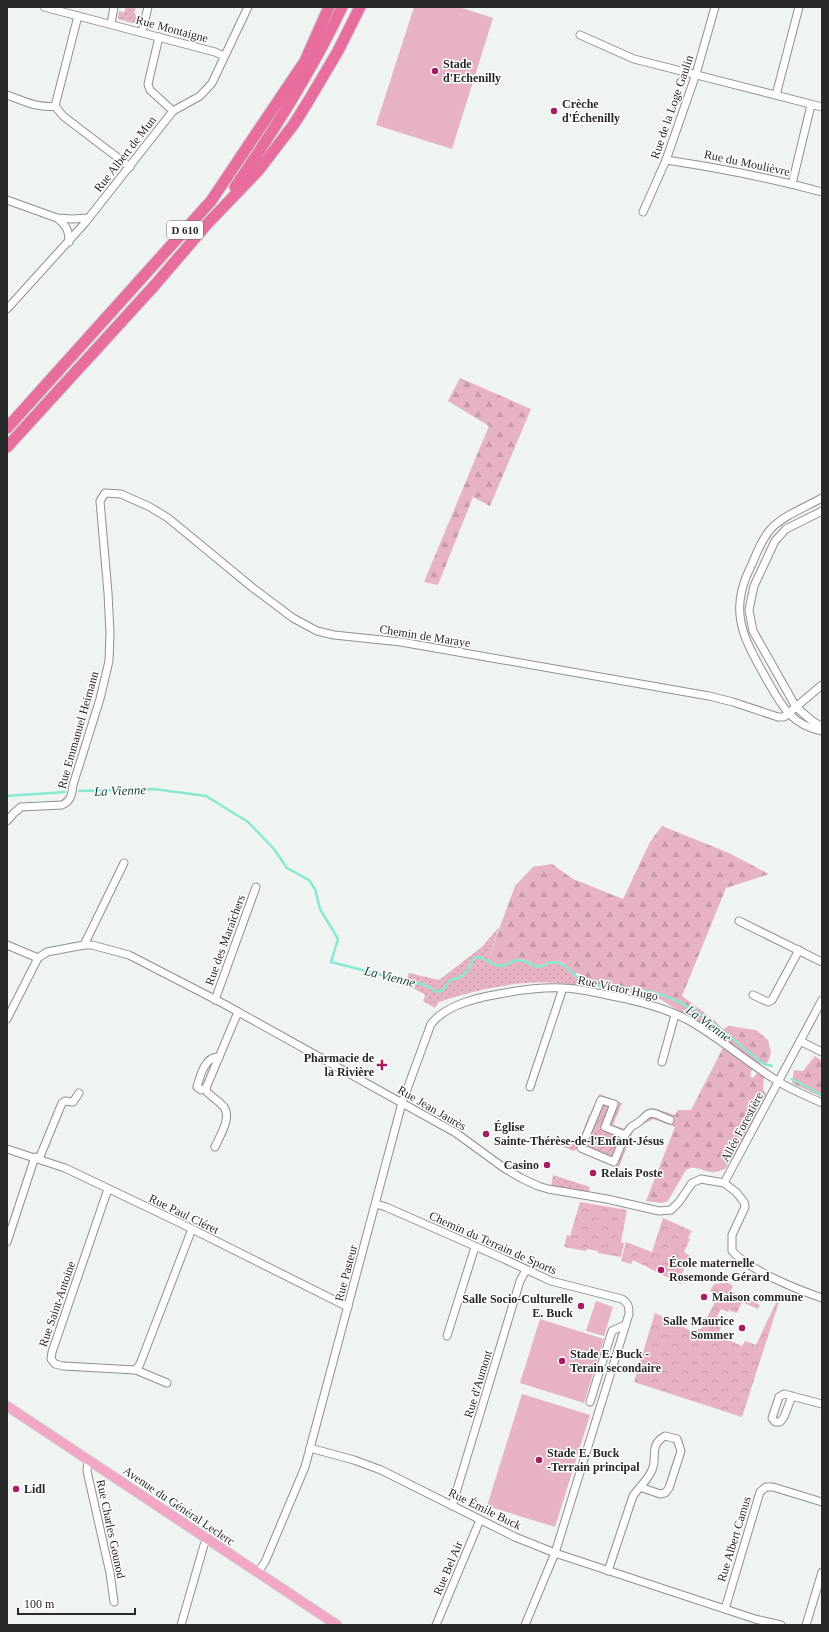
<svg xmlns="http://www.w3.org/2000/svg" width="829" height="1632" viewBox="0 0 829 1632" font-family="Georgia,serif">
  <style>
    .grass { fill: url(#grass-dots) }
    .forest { fill: url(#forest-firs) }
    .park { fill: url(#park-crowns) }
    .garden { fill: url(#garden-furrows) }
    .pitch { fill: #e7b2c4 }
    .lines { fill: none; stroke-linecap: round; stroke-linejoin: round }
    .stream { stroke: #88e9d1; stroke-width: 2.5 }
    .minor-casing { stroke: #8d918f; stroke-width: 9 }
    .major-casing { stroke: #cfd0d0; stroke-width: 11 }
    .highway-casing { stroke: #cfd0d0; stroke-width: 13 }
    .minor { stroke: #fff; stroke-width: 7 }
    .major { stroke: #f1a7c5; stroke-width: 9 }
    .highway { stroke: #e86d9f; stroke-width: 11 }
    .poi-dot { fill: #a61c62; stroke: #fff; stroke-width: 1.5 }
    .labels { text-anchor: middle; stroke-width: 3; stroke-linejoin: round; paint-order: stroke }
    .shield { fill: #fff; stroke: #686868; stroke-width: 1 }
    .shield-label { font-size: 11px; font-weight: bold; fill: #272828 }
    .street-label { font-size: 12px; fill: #272828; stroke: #fff }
    .poi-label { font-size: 12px; font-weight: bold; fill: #272828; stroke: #fff; text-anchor: start }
    .water-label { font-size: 13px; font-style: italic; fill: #0f3d33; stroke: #fff }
  </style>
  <defs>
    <pattern id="grass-dots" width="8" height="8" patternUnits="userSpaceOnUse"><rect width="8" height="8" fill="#e7b2c4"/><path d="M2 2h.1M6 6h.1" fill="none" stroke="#c699a8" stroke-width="1.8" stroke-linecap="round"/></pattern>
    <pattern id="forest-firs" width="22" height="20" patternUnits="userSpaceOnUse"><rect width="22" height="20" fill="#e7b2c4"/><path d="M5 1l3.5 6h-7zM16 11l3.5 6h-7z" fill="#c699a8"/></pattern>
    <pattern id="park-crowns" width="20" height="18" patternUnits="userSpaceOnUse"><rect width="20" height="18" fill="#e7b2c4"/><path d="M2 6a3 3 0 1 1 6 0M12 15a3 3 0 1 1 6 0" fill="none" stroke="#c699a8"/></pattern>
    <pattern id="garden-furrows" width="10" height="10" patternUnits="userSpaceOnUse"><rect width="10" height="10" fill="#e7b2c4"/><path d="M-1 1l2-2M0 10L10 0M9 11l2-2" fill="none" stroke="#c699a8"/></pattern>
  </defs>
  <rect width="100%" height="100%" fill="#eff3f2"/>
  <g class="grass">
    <polygon points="126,7 136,7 134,14 140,15 138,23 136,24 118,19 119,11 124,12"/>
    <path d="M499 927 488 959 505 965C521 957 523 959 539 965 558 958 561 962 578 972L574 976 581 982 579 986C534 976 482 988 439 1002L435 1008 423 1001 425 996 424 994 405 984 409 973 439 980 482 947Z"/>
    <polygon points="553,1175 590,1187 588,1194 551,1188"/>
  </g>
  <g class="forest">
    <polygon points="460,378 531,409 490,506 473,497 438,585 424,582 489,426 448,401"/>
    <path d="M662 826 729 853 769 874 726 888 682 996 714 1020 723 1029 729 1026 756 1030 768 1040 771 1053 768 1062 764 1064 756 1063 662 1000 644 995 585 984V978L562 962 552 961 539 965C523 959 521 957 505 965L488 959 515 886 533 867 552 864 573 879 623 899 650 842Z"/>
    <path d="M723 1048 752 1069 750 1076 753 1078 758 1072 764 1077 763 1090 766 1094 736 1153 725 1169C721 1170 716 1173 712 1172 703 1172 695 1164 686 1170L668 1201 662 1203 646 1201 675 1127 677 1125 675 1115 678 1110H691Z"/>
    <polygon points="815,1056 822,1061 822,1097 792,1083 794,1070 803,1071"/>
  </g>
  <g class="park">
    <polygon points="580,1202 627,1210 621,1242 624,1243 621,1257 598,1253 598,1251 587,1249 586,1251 564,1247 567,1235 570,1236"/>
    <polygon points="663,1218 692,1231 688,1238 690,1239 684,1252 690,1256 680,1278 683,1280 681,1284 633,1260 631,1264 621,1261 626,1242 652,1252"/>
    <polygon points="728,1283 733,1286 731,1291 760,1305 758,1309 742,1302 737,1313 729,1310 728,1312 721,1309 717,1317 724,1320 719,1332 727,1336 726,1339 742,1346 745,1341 756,1345 781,1292 779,1302 742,1417 634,1382 655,1313 691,1331 701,1329 717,1298 710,1291 714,1284"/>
  </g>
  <polygon class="garden" points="599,1094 622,1103 613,1125 625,1129 637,1121 645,1110 653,1108 675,1115 677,1125 675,1127 653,1119 643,1124 633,1131 619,1167 577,1149 574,1151 544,1139 545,1136 564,1143 565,1140 578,1145 589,1115 591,1116"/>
  <g class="pitch">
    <polygon points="414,7 459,7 493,18 452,149 376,125"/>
    <polygon points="596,1301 613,1307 604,1336 586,1331"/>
    <polygon points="540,1319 604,1339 584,1403 520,1383"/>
    <polygon points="522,1394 590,1415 555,1527 487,1506"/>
  </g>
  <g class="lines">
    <g class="stream">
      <path d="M79 791 154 789 206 796 248 822 274 849 287 868 309 880 315 889 320 909 338 939 331 962 413 983 424 984 436 992 443 990 450 980C466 977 467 972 474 958L480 957 495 965 503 966 516 960 524 961 538 967C543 966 548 963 552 962 567 961 573 978 585 982 608 990 632 987 655 993 697 1004 730 1038 764 1064L772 1066"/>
      <polyline points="7,796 65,792"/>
      <polyline points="792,1079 822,1095"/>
    </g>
    <defs>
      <g id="minor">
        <polyline points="44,7 215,52 224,56"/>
        <polyline points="111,24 114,7"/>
        <polyline points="142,32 148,7"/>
        <polyline points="580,35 634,59 822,107"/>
        <polyline points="159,37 148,84 150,90 173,111"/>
        <path d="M7 95C22 100 39 109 55 106L63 116 130 167"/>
        <polyline points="776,95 799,7"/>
        <polyline points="55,106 78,16"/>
        <path d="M666 160C719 168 771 178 822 192"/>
        <polyline points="792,184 811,105"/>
        <polyline points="7,200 57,218 72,219 88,218"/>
        <polyline points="643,212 666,160 696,74 715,7"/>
        <path d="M57 218C66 225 69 230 69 242"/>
        <polyline points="7,309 84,224 173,111 200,96 212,83 248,7"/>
        <path d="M822 498C806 507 782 516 770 530 762 539 757 552 752 564 748 572 744 581 742 590 733 624 751 651 767 680 782 706 791 725 822 731"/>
        <polyline points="822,511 786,529 775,541 754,586 749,610 753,631 796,707 811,720 822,727"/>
        <path d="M7 821 14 813 21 807 62 805C71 801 72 794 73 785L100 699 109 661 110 633 108 593 100 501 105 493 121 494 150 507 168 518 253 588 293 618 317 631 334 635 401 642 709 696 733 702 778 717H784L822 685"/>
        <polyline points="739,921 822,962"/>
        <polyline points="7,945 38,958"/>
        <polyline points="84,945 124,863"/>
        <polyline points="753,995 768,1002 772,1000 799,950"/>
        <polyline points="215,1000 256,887"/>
        <path d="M7 1019 38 958 47 952 84 945H92L129 955 224 1004 456 1133 504 1168 521 1178 538 1186 548 1189 607 1199 659 1211 671 1210 679 1202 692 1183 701 1179 724 1183 736 1192 744 1202 745 1207 732 1235V1251C751 1271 796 1289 822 1298"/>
        <polyline points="800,1041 822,1052"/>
        <polyline points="662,1062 675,1015"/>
        <polyline points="530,1087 563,988"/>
        <path d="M206 1088 201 1090 197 1087C200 1076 205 1056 219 1057"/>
        <polyline points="625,1135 605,1127 614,1104 601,1100 581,1148 614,1162 625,1135 631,1127 639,1122 648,1114 651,1113 656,1114 670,1120"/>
        <path d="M215 1147C219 1137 232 1118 224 1107 220 1102 212 1097 207 1092L206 1088 238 1012"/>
        <polyline points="7,1149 65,1168 172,1219 348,1307"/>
        <polyline points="39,1159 62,1103 65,1101 73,1102 79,1093"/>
        <polyline points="724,1183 822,1000"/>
        <polyline points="108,1189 52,1352 51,1359 55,1364 63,1366 136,1370 140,1364 192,1229"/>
        <path d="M376 1204 386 1207 502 1258 551 1281 622 1299C628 1303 629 1306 629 1314L555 1553 525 1625"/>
        <polyline points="7,1242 35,1157"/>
        <polyline points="447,1336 475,1247"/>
        <polyline points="136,1370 167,1383"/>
        <polyline points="792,1396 784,1417 780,1422 775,1422 772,1418 779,1397 784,1394 822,1404"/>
        <polyline points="590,1402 612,1331 625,1325"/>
        <polyline points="310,1448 354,1460 381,1470 515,1537 555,1553 755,1619 781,1625"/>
        <polyline points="88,1459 87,1471 110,1573 114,1602"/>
        <polyline points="452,1506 520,1281 526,1270"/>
        <path d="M608 1571 633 1496C639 1487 648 1480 652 1470 658 1457 648 1446 665 1436L677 1439 681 1451 669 1488 665 1493 660 1494 640 1487"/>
        <path d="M258 1572 265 1562 305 1467 402 1103 431 1024C446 1005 476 998 499 994 520 990 541 987 562 988 577 988 592 992 607 995 635 1000 663 1007 688 1020 720 1038 748 1063 779 1082 792 1090 807 1096 822 1103"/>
        <polyline points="725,1609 760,1492 766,1487 773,1487 822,1502"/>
        <polyline points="181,1625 204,1545 207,1540"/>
        <polyline points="436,1625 480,1520"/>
        <polyline points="806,1625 822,1572"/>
      </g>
      <polyline id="major" points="7,1406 337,1625"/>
      <g id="highway">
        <path d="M235 187C275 129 312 71 342 7"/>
        <polyline points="7,428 211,201 305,61 329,7"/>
        <polyline points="7,447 154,286 208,223 258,171 294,124 309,100 338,51 360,7"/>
      </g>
    </defs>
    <use href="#minor" class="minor-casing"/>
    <use href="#major" class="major-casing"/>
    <use href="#highway" class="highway-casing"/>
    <use href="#minor" class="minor"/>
    <use href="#major" class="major"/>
    <use href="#highway" class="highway"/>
  </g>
  <g class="poi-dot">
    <circle cx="435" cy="71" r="4"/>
    <circle cx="554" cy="111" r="4"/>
    <path d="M380 1059h4v4h4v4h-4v4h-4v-4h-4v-4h4z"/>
    <circle cx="486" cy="1134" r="4"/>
    <circle cx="547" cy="1165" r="4"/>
    <circle cx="593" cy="1173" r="4"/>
    <circle cx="661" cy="1270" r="4"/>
    <circle cx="704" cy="1297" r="4"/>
    <circle cx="581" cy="1306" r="4"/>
    <circle cx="742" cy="1328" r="4"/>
    <circle cx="562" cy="1361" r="4"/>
    <circle cx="539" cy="1460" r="4"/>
    <circle cx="16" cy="1489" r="4"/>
  </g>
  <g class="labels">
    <rect class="shield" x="167" y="221" width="36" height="18" rx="3"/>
    <g class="shield-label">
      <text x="185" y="234">D 610</text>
    </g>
    <g class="street-label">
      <text transform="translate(172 29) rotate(15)" y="4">Rue Montaigne</text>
      <text transform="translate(672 107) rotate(-71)" y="4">Rue de la Loge Gaulin</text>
      <text transform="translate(125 154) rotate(-52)" y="4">Rue Albert de Mun</text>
      <text transform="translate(747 163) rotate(12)" y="4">Rue du Moulièvre</text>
      <text transform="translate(425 636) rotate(9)" y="4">Chemin de Maraye</text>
      <text transform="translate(78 730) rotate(-74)" y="4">Rue Emmanuel Heimann</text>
      <text transform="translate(225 940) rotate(-70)" y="4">Rue des Maraîchers</text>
      <text transform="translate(618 988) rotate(12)" y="4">Rue Victor Hugo</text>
      <text transform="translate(432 1108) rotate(30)" y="4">Rue Jean Jaurès</text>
      <text transform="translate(742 1127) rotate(-62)" y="4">Allée Forestière</text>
      <text transform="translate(184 1214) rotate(26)" y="4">Rue Paul Cléret</text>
      <text transform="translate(493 1243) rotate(24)" y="4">Chemin du Terrain de Sports</text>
      <text transform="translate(346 1273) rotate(-75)" y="4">Rue Pasteur</text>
      <text transform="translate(57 1304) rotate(-71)" y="4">Rue Saint-Antoine</text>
      <text transform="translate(478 1384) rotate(-73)" y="4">Rue d'Aumont</text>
      <text transform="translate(179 1506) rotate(34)" y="4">Avenue du Général Leclerc</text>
      <text transform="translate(485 1509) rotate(26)" y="4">Rue Émile Buck</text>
      <text transform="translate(111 1529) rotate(78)" y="4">Rue Charles Gounod</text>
      <text transform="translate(734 1539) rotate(-73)" y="4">Rue Albert Camus</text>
      <text transform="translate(448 1568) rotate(-67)" y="4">Rue Bel Air</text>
    </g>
    <g class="poi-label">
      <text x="443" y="68">Stade<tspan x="443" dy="14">d'Echenilly</tspan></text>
      <text x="562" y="108">Crèche<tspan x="562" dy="14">d'Échenilly</tspan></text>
      <text x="374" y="1062" text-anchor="end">Pharmacie de<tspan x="374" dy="14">la Rivière</tspan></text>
      <text x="494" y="1131">Église<tspan x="494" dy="14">Sainte-Thérèse-de-l'Enfant-Jésus</tspan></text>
      <text x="539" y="1169" text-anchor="end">Casino</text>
      <text x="601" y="1177">Relais Poste</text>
      <text x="669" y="1267">École maternelle<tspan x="669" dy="14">Rosemonde Gérard</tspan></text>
      <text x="712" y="1301">Maison commune</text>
      <text x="573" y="1303" text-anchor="end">Salle Socio-Culturelle<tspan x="573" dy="14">E. Buck</tspan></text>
      <text x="734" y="1325" text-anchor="end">Salle Maurice<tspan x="734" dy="14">Sommer</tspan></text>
      <text x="570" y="1358">Stade E. Buck -<tspan x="570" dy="14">Terain secondaire</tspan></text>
      <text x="547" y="1457">Stade E. Buck<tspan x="547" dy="14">-Terrain principal</tspan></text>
      <text x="24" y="1493">Lidl</text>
    </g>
    <g class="water-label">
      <text transform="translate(120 790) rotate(-2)" y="5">La Vienne</text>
      <text transform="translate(390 976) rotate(14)" y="5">La Vienne</text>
      <text transform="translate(709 1023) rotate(36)" y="5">La Vienne</text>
    </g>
  </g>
  <rect width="829" height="1632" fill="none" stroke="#272828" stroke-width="16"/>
  <path d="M18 1608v6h117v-6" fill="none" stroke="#272828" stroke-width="2"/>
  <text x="24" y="1608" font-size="12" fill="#272828" stroke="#ffffff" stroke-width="3" paint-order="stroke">100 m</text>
</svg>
